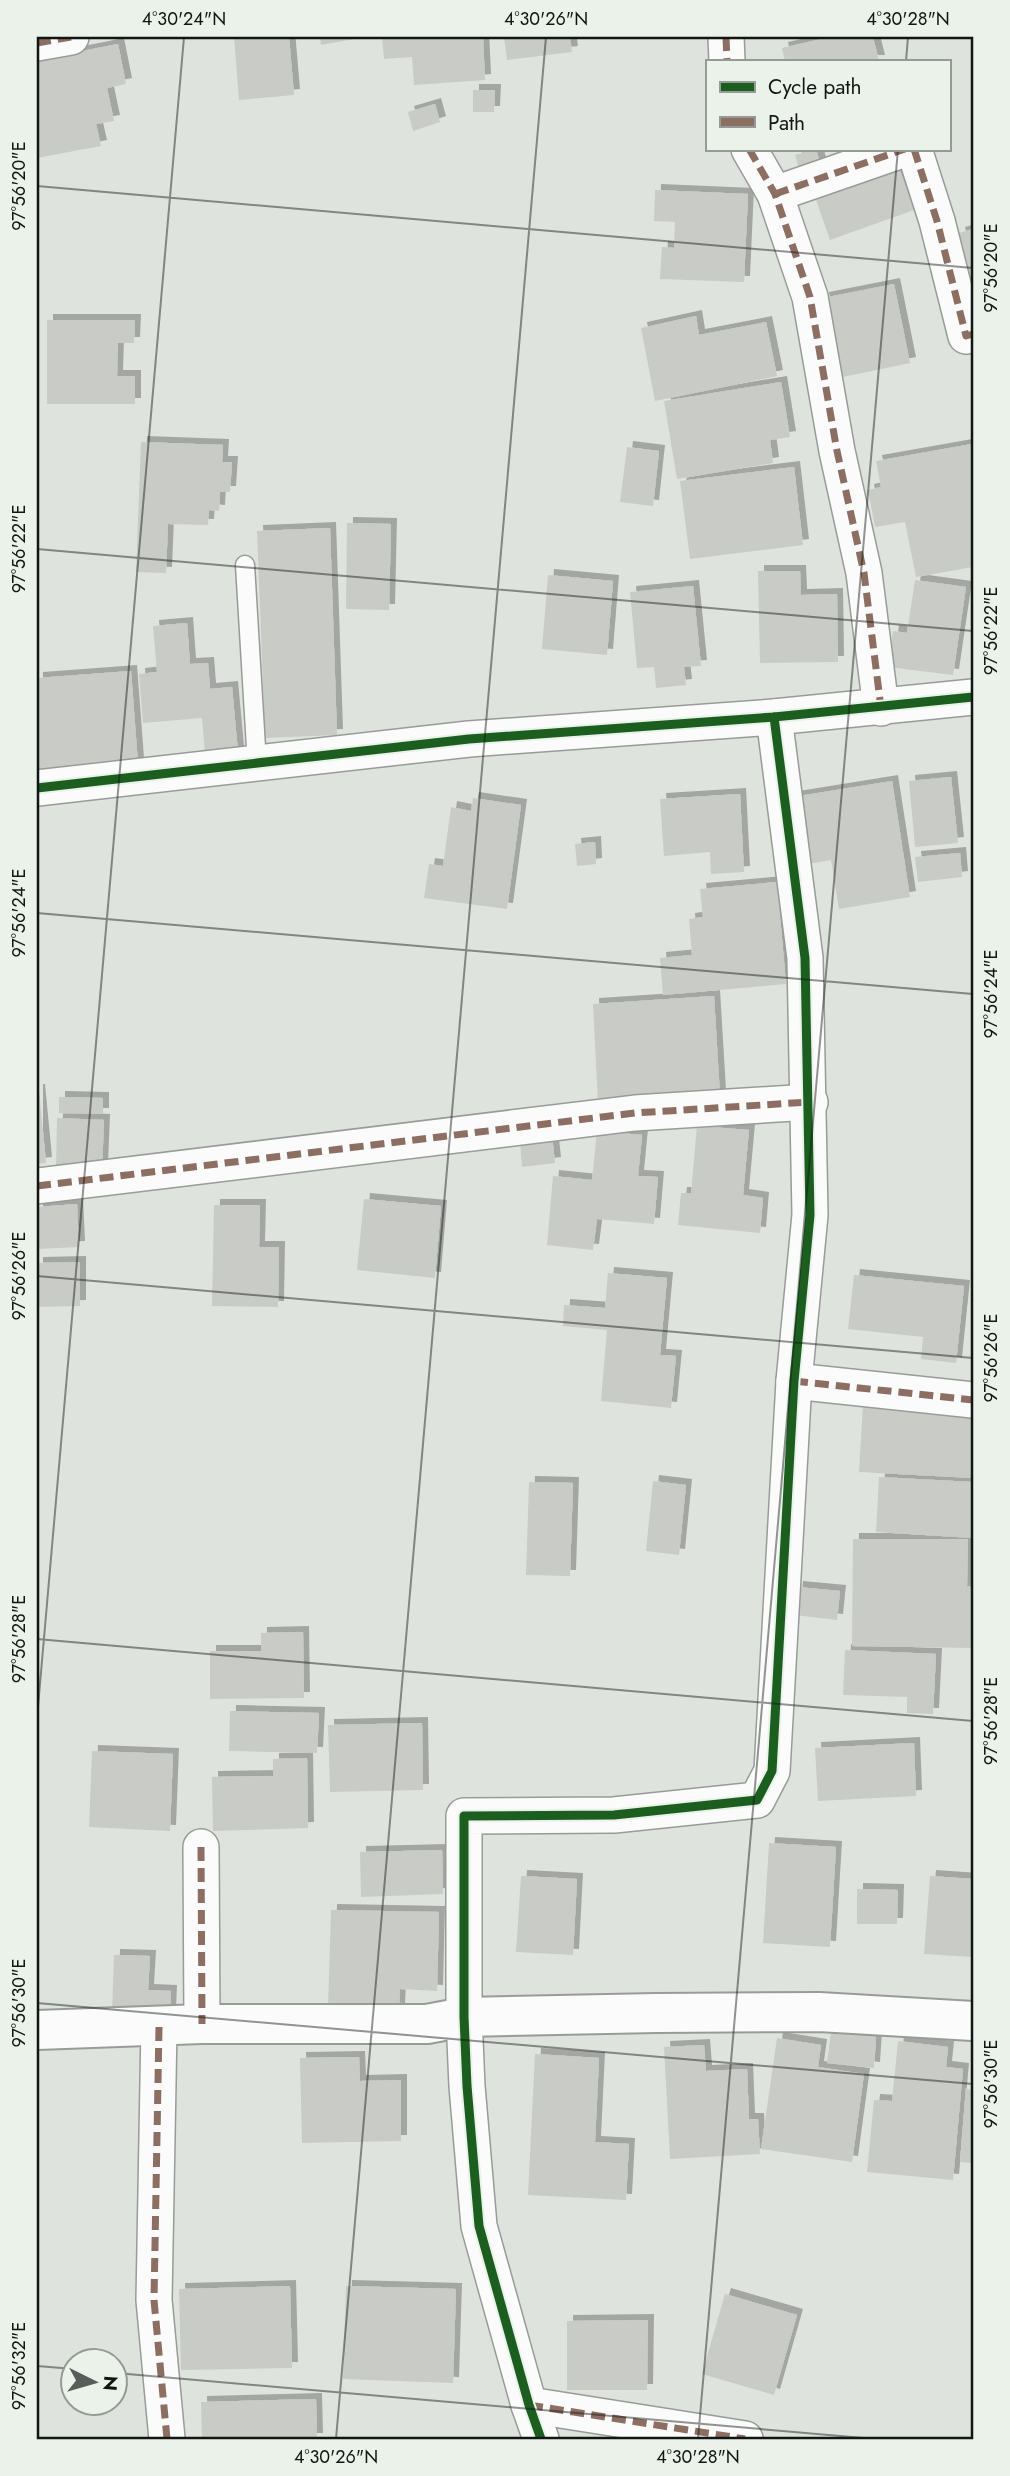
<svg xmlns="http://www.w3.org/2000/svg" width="1010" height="2476" viewBox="0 0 1010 2476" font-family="Jost,sans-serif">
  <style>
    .building { fill: #c9cbc7; filter: url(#shadow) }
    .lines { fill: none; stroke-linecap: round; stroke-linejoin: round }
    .service-casing { stroke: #989c98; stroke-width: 21 }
    .minor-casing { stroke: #989c98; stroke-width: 38 }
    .tertiary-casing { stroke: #989c98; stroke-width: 42 }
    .service { stroke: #fafbfa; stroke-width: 18 }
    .minor { stroke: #fafbfa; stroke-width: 35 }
    .tertiary { stroke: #fafbfa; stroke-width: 38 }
    .quiet { stroke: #8d6e63; stroke-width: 7; stroke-dasharray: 14 7; stroke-linecap: butt }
    .cycleway-casing { stroke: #eaf2ea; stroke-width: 13 }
    .cycleway { stroke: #1b5e20; stroke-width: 9 }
    .ticks { fill: none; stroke: #121512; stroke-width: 2; stroke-opacity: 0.45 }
    .neatline { fill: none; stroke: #121512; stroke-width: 2.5 }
    .ticks-label { font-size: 18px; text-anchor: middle; fill: #121512 }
  </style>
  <defs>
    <filter id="shadow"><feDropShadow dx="6" dy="-6" stdDeviation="0" flood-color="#0004"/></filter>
  </defs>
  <rect width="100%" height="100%" fill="#dee3de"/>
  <g class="building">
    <polygon points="234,37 289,37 294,95 239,100"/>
    <polygon points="320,37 360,37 360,38 321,45"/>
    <polygon points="382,37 483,37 485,80 414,85 412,57 384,59"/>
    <polygon points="504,37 570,37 572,52 507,60"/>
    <polygon points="830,37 873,37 879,61 785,61 782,48"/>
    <polygon points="118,44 126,84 107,88 114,121 96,124 101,146 37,158 37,60"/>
    <polygon points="473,90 495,90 494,112 473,112"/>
    <polygon points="435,104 440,122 413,131 408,112"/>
    <polygon points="816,149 822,170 801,176 795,155"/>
    <polygon points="898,165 914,210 830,240 814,194"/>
    <polygon points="655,190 748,194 744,282 660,279 662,247 674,248 675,222 654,221"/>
    <polygon points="973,229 973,288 972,288 959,233"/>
    <polygon points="894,284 910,363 838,378 823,298"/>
    <polygon points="696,316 699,335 766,322 777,376 655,401 641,328"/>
    <polygon points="47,320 135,320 134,343 118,343 117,376 135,376 135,404 47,404"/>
    <polygon points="781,382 790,437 770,440 773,463 677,479 664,401"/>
    <polygon points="141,442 223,445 222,462 232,462 230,492 220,492 219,511 209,510 208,525 168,524 166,573 136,572"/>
    <polygon points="972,444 973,567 916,577 905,522 875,527 868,490 881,487 876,461"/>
    <polygon points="627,447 659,451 653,506 620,502"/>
    <polygon points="794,467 803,545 690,559 680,481"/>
    <polygon points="347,523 391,524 389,610 346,609"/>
    <polygon points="330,528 337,735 265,738 257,531"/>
    <polygon points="758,571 800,571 801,595 837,594 838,662 760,663"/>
    <polygon points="548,575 613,581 607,655 542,649"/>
    <polygon points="915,580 966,587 953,675 888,667 893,631 907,633"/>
    <polygon points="693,586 701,666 684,667 686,685 656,688 654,667 637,668 630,592"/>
    <polygon points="187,623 190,664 208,663 210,689 232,687 238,752 205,754 202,718 143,723 139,674 157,672 153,626"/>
    <polygon points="131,671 138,764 37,772 37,678"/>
    <polygon points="951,777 958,843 915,847 909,781"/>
    <polygon points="892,781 910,897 839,909 831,860 804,865 793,797"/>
    <polygon points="740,794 744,872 711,874 710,852 664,856 660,799"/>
    <polygon points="473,798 521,805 507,909 424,898 429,864 443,866 451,807 471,811"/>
    <polygon points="595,842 596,864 577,866 575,844"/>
    <polygon points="960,853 962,877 918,882 915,857"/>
    <polygon points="777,882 786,984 663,995 660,958 692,955 689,919 703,917 700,889"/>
    <polygon points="714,996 720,1096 598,1103 593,1004"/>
    <polygon points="37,1090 39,1090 46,1163 37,1164"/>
    <polygon points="59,1097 103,1098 103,1114 59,1113"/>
    <polygon points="57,1118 104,1120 102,1170 56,1169"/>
    <polygon points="697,1126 749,1130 743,1195 763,1198 760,1233 678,1225 681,1193 691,1193"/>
    <polygon points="597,1131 642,1135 638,1176 658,1177 654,1224 597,1219 593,1250 547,1245 553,1176 592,1180"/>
    <polygon points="552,1136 555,1163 522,1167 520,1140"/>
    <polygon points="364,1199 441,1206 435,1278 357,1270"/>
    <polygon points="77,1204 79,1247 37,1249 37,1207"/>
    <polygon points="214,1205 260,1205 259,1247 279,1247 278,1307 212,1306"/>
    <polygon points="80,1262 80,1306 37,1307 37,1263"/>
    <polygon points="608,1273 667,1278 660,1355 676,1356 671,1408 601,1401 607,1330 563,1326 564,1305 605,1308"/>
    <polygon points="854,1275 964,1286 956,1363 921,1359 923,1337 848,1329"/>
    <polygon points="863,1405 973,1411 973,1478 859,1472"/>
    <polygon points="879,1477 973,1482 973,1538 876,1532"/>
    <polygon points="653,1481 686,1485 679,1555 646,1551"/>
    <polygon points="529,1482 573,1483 570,1576 526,1575"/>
    <polygon points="853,1539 968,1539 967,1586 973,1587 973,1648 852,1646"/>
    <polygon points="797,1587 840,1591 837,1620 795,1615"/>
    <polygon points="303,1632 304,1698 210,1699 210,1651 261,1651 261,1633"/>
    <polygon points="845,1650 936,1654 933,1714 907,1713 907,1697 843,1695"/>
    <polygon points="230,1711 319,1713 317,1753 229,1751"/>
    <polygon points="422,1723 423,1790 330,1792 328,1725"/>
    <polygon points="914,1743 916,1796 818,1801 815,1748"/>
    <polygon points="92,1751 173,1754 170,1831 89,1827"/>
    <polygon points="307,1758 308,1828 213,1831 212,1777 273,1776 273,1759"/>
    <polygon points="769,1843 836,1847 830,1947 763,1943"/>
    <polygon points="442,1850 443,1894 361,1897 360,1852"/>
    <polygon points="521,1876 577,1879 573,1955 516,1952"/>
    <polygon points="930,1876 973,1879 973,1957 924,1954"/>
    <polygon points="857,1889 898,1890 897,1924 857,1924"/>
    <polygon points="331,1910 439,1912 437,1991 400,1989 399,2009 328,2007"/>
    <polygon points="114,1955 150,1956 148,1990 171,1991 170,2014 112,2013"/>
    <polygon points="831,2032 876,2037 874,2068 827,2063"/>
    <polygon points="777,2038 821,2045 818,2067 864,2074 852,2162 761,2149"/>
    <polygon points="898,2041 948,2047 946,2067 963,2069 953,2180 867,2172 874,2100 892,2101"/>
    <polygon points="704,2045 706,2071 747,2069 749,2119 758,2119 760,2154 670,2159 664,2047"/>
    <polygon points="535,2054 599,2058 595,2142 629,2144 626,2200 528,2195"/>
    <polygon points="359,2057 360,2081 401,2080 401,2141 302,2143 300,2058"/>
    <polygon points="966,2088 973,2091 973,2163 960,2162"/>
    <polygon points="290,2286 292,2368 181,2370 179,2289"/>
    <polygon points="346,2286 456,2289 453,2383 343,2379"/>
    <polygon points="725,2294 797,2315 774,2395 702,2374"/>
    <polygon points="648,2320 647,2390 567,2390 567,2321"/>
    <polygon points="316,2399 317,2439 202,2439 201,2402"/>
  </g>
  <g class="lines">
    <defs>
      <polyline id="service" points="245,565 257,764"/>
      <g id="minor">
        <polyline points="726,37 727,61"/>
        <polyline points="37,43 71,37"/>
        <polyline points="749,149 775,194 810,297 837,451 864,573 881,708"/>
        <polyline points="914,149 937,221 966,336 973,334"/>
        <polyline points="775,194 905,149"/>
        <polyline points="37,788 469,739 774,717 973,697"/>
        <polyline points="37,1186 635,1113 810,1102"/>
        <polyline points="794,1381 973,1400"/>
        <polyline points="201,1847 202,2024"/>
        <polyline points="159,2027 154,2300 167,2439"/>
        <polyline points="529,2405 745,2439"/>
        <polyline points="541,2439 529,2405 479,2226 467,2086 464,2017 464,1816 614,1815 757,1800 772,1771 794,1381 810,1215 805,958 774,717"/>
      </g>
      <polyline id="tertiary" points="37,2030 202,2024 427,2024 464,2017 656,2013 819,2012 973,2021"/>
    </defs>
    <use href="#service" class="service-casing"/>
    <use href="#minor" class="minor-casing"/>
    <use href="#tertiary" class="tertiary-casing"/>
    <use href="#service" class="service"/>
    <use href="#minor" class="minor"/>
    <use href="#tertiary" class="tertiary"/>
    <g class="quiet">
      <polyline points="726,37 727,61"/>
      <polyline points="37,43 71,37"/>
      <polyline points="749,149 775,194 810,297 837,451 864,573 881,708"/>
      <polyline points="914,149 937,221 966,336 973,334"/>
      <polyline points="775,194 905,149"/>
      <polyline points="37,1186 635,1113 810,1102"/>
      <polyline points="794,1381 973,1400"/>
      <polyline points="201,1847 202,2024"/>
      <polyline points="159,2027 154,2300 167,2439"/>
      <polyline points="529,2405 745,2439"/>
    </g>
    <defs>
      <g id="cycleway">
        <polyline points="37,788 469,739 774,717 973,697"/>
        <polyline points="541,2439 529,2405 479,2226 467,2086 464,2017 464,1816 614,1815 757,1800 772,1771 794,1381 810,1215 805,958 774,717"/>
      </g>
    </defs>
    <use href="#cycleway" class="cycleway-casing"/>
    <use href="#cycleway" class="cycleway"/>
  </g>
  <path class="ticks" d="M906 61 908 37M37 186 973 268M37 549 973 631M37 913 973 994M37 1276 973 1358M37 1639 973 1721M37 1718 184 37M37 2003 973 2084M37 2366 74 2369M116 2373 875 2439M336 2439 546 37M698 2439 898 149"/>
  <rect width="1010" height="2476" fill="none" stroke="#eaf2ea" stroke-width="77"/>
  <rect x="706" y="60" width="245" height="91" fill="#eaf2ea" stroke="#949a94" stroke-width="2"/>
  <rect x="720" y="82" width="35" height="10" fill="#1b5e20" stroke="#949a94" stroke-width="2"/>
  <text x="768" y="94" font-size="21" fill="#121512">Cycle path</text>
  <rect x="720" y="117" width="35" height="10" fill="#8d6e63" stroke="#949a94" stroke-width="2"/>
  <text x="768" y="130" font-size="21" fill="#121512">Path</text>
  <g transform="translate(94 2382) rotate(95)"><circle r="33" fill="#eaf2ea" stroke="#949a94" stroke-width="2"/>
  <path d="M0-5L12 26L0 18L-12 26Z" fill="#595d59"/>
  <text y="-10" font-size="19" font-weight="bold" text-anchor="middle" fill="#121512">N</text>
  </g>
  <rect x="38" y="38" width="934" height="2400" class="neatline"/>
  <g class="ticks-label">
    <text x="184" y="25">4°30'24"N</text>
    <text x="546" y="25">4°30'26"N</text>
    <text x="908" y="25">4°30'28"N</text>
    <text transform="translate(19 186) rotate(-90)" y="6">97°56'20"E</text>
    <text transform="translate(991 268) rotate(-90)" y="6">97°56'20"E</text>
    <text transform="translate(19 549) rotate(-90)" y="6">97°56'22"E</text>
    <text transform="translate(991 631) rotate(-90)" y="6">97°56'22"E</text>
    <text transform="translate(19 913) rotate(-90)" y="6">97°56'24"E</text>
    <text transform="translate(991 994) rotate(-90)" y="6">97°56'24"E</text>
    <text transform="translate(19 1276) rotate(-90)" y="6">97°56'26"E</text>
    <text transform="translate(991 1358) rotate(-90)" y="6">97°56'26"E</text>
    <text transform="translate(19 1639) rotate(-90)" y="6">97°56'28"E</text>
    <text transform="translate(991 1721) rotate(-90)" y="6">97°56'28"E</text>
    <text transform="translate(19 2003) rotate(-90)" y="6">97°56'30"E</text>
    <text transform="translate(991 2084) rotate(-90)" y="6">97°56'30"E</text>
    <text transform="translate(19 2366) rotate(-90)" y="6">97°56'32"E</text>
    <text x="336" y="2463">4°30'26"N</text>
    <text x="698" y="2463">4°30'28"N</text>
  </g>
</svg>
